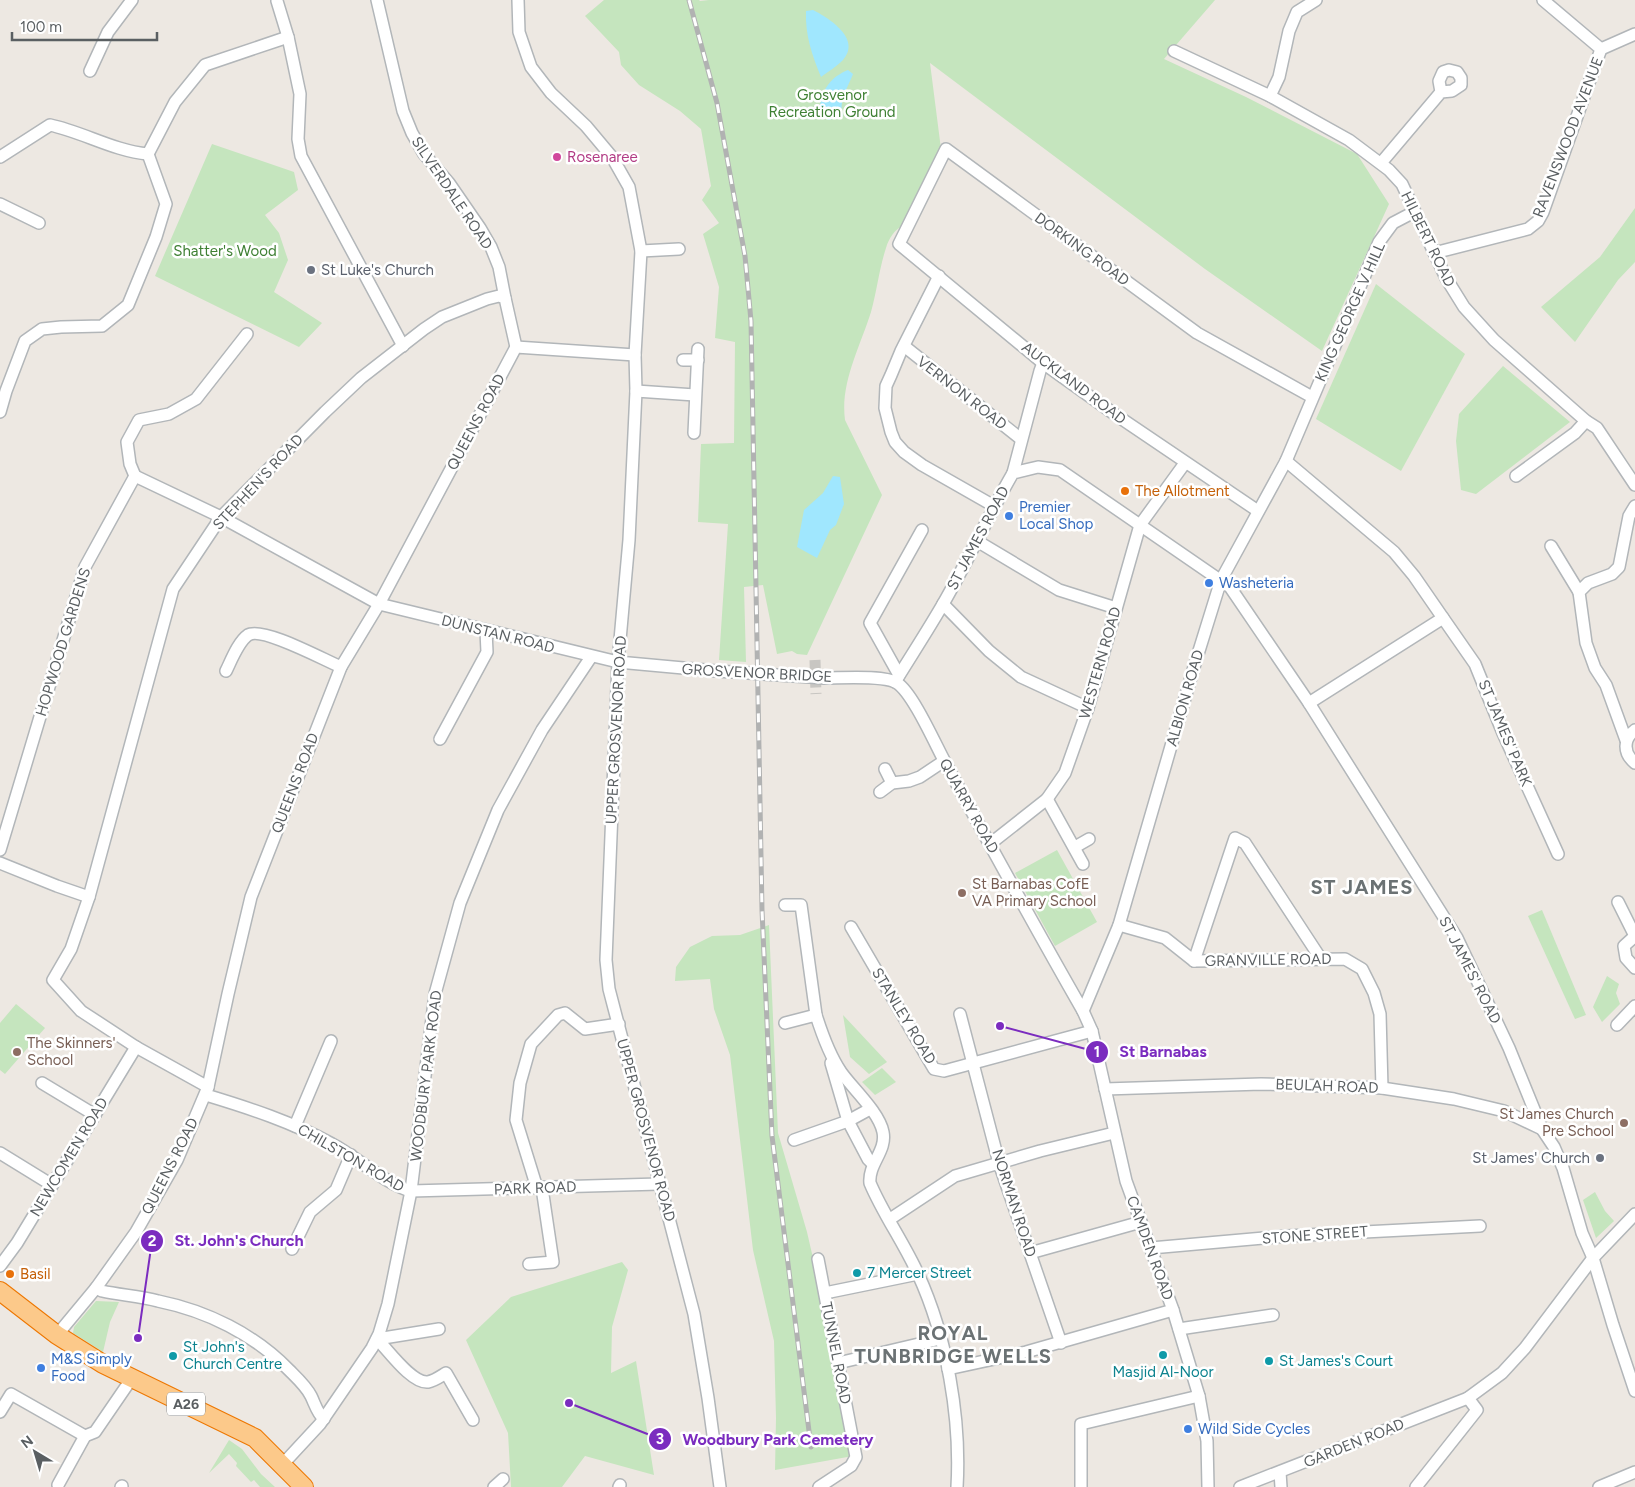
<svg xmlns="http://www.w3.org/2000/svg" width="1635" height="1487" viewBox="0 0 1635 1487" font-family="Figtree,sans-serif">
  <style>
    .green { fill: #c5e5be }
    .water { fill: #a0e7fe }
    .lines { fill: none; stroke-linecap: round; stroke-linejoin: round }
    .minor-tunnel { stroke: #c8c6c2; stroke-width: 11; stroke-dasharray: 11 5.5; stroke-linecap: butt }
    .minor-casing { stroke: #b2b6b9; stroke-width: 14 }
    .highway-casing { stroke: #ed7702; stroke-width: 20 }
    .minor { stroke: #fff; stroke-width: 11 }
    .highway { stroke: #fcc98a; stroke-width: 18 }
    .rail-casing { stroke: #b1b2b2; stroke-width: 5 }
    .rail { stroke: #fff; stroke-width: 3; stroke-dasharray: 9; stroke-linecap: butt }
    .minor-bridge-casing { stroke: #b2b6b9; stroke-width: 14; stroke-linecap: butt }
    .minor-bridge { stroke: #fff; stroke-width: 11 }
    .hotel-dot { fill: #d1479c; stroke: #fff; stroke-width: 2 }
    .worship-dot { fill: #6b7280; stroke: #fff; stroke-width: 2 }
    .food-dot { fill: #e8710a; stroke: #fff; stroke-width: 2 }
    .shop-dot { fill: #3f7fe0; stroke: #fff; stroke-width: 2 }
    .education-dot { fill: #8d6e63; stroke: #fff; stroke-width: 2 }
    .culture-dot { fill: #0f9aa8; stroke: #fff; stroke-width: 2 }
    .labels { text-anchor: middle; stroke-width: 5; stroke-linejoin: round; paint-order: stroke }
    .shield { fill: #fff; stroke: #8c8f91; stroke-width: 1 }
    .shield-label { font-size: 14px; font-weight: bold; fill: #5a5f62 }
    .park-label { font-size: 15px; fill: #3f8034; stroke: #fff }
    .street-label { font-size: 15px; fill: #5a5f62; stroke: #fff }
    .hotel-label { font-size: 15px; fill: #b23c85; stroke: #fff; text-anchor: start }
    .worship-label { font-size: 15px; fill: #5b616d; stroke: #fff; text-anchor: start }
    .food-label { font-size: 15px; fill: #c56008; stroke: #fff; text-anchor: start }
    .shop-label { font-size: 15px; fill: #366cbe; stroke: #fff; text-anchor: start }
    .education-label { font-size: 15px; fill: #785e54; stroke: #fff; text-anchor: start }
    .culture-label { font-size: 15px; fill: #0d838f; stroke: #fff; text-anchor: start }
    .district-label { font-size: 20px; font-weight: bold; letter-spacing: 1px; fill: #6b7274; stroke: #fff }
    .leader { fill: none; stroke: #7b2cbf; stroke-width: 2 }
    .callout-dot { fill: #7b2cbf; stroke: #fff; stroke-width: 2 }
    .mark-label { font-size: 15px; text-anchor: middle; font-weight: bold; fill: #fff }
    .callout-label { font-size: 16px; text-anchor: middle; font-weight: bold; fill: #7b2cbf; stroke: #fff; stroke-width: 5; stroke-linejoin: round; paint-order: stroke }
  </style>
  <rect width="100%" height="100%" fill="#ede8e2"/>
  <g class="green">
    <path d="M604 0H699L700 1 709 0H1215L1164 59 1246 97 1357 154 1389 204 1322 351 1205 269 930 63 941 149 904 225C894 230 889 238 886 248 879 269 877 291 871 312 860 347 840 383 845 420L882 495 807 655 797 654 792 651 777 654 763 585 744 587 746 662 719 660 728 524 698 522 701 444 734 443 735 342 715 338 719 287 703 234 719 223 702 200 711 186 701 129 680 111 639 85 621 65 619 52 585 16Z"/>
    <polygon points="212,144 294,172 298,190 265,215 279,233 288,260 274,292 322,323 299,347 155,276"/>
    <polygon points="1635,208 1635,262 1618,280 1575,342 1541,307 1600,257"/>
    <polygon points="1376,284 1465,354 1401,471 1316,419"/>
    <polygon points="1503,366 1570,422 1476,494 1461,490 1456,441 1459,414"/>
    <polygon points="1057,850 1097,922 1055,946 1015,873"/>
    <polygon points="1542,910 1586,1015 1575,1019 1528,916"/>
    <polygon points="769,925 778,1133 807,1232 821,1293 853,1456 775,1470 776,1418 774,1341 753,1250 730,1055 714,1009 710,979 675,981 676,967 690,947 712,936 740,935"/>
    <polygon points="1607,976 1619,984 1616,993 1620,1004 1602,1022 1593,1007"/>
    <polygon points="16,1004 45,1028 5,1074 0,1070 0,1023"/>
    <polygon points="843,1015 887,1062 869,1074 850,1057"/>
    <polygon points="882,1068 896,1082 875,1095 862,1082"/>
    <polygon points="1595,1192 1605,1211 1614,1221 1596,1238 1583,1200"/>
    <polygon points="622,1262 628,1270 612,1327 611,1373 636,1361 654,1475 585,1456 562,1487 511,1487 508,1433 466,1340 511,1297"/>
    <polygon points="96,1301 119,1302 110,1322 103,1352 73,1333 74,1327"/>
    <polygon points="229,1440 242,1449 261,1474 275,1487 260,1487 254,1480 251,1482 236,1466 237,1463 229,1454 209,1473"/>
  </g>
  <g class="water">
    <path d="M813 10C829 18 862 39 843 60 837 66 828 72 821 77 812 55 805 35 806 11Z"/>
    <path d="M848 70 853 74C848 87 838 102 843 116L828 120 820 106C823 88 831 77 848 70Z"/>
    <polygon points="833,476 840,477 844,504 836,525 830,530 817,558 797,547 804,510 823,493"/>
  </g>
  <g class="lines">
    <polyline class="minor-tunnel" points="815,660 816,694"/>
    <defs>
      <g id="minor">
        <polyline points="377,0 403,111 412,133 424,154 449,183 480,228 491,247 499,267 505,298"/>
        <polyline points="518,0 519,32 531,67 551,93 586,126 612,157 629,187 641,251 635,355 636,391 629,540 618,662 606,960 609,989 694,1314 708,1398 720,1487"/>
        <polyline points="277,1 288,37 300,94 298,139 301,156 403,346"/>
        <polyline points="1601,49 1635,34"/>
        <polyline points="1174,51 1270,96 1349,140 1389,170 1402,184 1446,278 1464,307 1494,340 1586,421 1597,428 1635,485"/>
        <polyline points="90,71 108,32 132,0"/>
        <polyline points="1270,96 1279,77 1289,31 1297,12 1316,0"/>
        <polyline points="148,154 175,102 205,65 288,37"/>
        <path d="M0 157 50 125C83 132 114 151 148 154"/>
        <polyline points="1381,163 1441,92 1439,81 1443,72 1449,70 1457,72 1461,78 1461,85 1452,91 1441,92"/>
        <polyline points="0,204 39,223"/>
        <polyline points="641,251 679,249"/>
        <polyline points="1434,253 1528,229 1538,221 1543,212 1601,49 1543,0"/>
        <polyline points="939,276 901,351 891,375 886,386 885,408 891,432 895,442 904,452 922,465 994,506"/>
        <polyline points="904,346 1021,439"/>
        <polyline points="683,360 698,360"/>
        <polyline points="636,391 695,395"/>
        <polyline points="0,412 6,391 25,341 42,329 61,327 102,326 128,305 156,237 166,204 148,154"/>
        <polyline points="694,433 698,349"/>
        <polyline points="1286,461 1394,552 1414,576 1443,618 1475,664 1503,733 1558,854"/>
        <polyline points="1013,473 1040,371 1043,363"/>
        <polyline points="135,476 130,464 127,442 139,420 169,414 196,399 247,334"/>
        <polyline points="1516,476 1575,433 1586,421"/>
        <polyline points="1258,511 1113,413 1043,363 899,244 946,149 1197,333 1312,397"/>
        <polyline points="977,541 1059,590 1116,608"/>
        <polyline points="1551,546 1579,592"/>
        <polyline points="943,604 989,651 1021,677 1088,708"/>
        <path d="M226 671C231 661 238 642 248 635 262 626 324 660 341 667"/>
        <polyline points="899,675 870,623 922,530"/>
        <path d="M825 678C842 678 885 675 897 683 913 693 936 746 946 764 991 847 1036 929 1083 1011L1092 1031 1126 1181 1173 1310 1199 1396 1207 1441 1208 1487"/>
        <path d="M895 682C911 656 928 630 943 604 968 561 988 516 1013 473L1038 467 1060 470 1230 587 1309 703 1457 938 1509 1048 1542 1129 1554 1147 1563 1168 1582 1233 1593 1258 1613 1325 1635 1391"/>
        <polyline points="1309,703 1443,618"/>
        <path d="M1635 730C1623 739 1623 753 1635 763"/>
        <polyline points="440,739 487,652 486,631"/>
        <polyline points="1626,740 1606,685 1595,668 1586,643 1579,592 1588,583 1612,574 1619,567 1629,516 1635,506"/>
        <polyline points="885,769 892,783"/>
        <polyline points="880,792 892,783 909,781 920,777 944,761"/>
        <polyline points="1047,799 1083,864"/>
        <polyline points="990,844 1047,799 1065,773 1088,708 1140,525 1185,463"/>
        <polyline points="1075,847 1089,839"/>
        <polyline points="0,850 85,567 135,476 221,517 379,604 618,662 716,671"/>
        <polyline points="0,863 57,886 89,897"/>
        <polyline points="1618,902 1635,936"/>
        <polyline points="785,905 801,905 816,1015"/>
        <polyline points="1119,925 1165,938 1194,961 1345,959 1362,969 1374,993 1380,1014 1382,1088"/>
        <polyline points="851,927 934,1069 944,1071 1092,1031"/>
        <polyline points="1635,936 1624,946 1626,958 1635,968"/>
        <polyline points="1194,961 1235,838 1245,843 1321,959"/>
        <polyline points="1083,1011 1119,925 1194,667 1221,580 1286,461 1379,242 1393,223 1414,212"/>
        <polyline points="960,1014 999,1163 1061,1343"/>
        <path d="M785 1023 816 1015C822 1034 830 1056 841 1072 853 1089 879 1112 883 1132 887 1151 868 1164 870 1183 883 1214 904 1243 918 1274 947 1337 961 1418 957 1487"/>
        <polyline points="1617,1025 1635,1006"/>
        <polyline points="831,1063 848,1121 868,1159 873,1164"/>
        <polyline points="42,1083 95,1115"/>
        <polyline points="208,1087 136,1047 81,1011 53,980 71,949 89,897 173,589 221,517 325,412 361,378 424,329 442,317 487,299 499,296 505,298 516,347"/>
        <polyline points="1105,1089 1261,1084 1382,1088 1454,1099 1504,1111 1542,1129"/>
        <path d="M206 1095C249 1108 292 1122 332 1144 357 1157 385 1184 411 1191L659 1184"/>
        <polyline points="295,1126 331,1041"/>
        <polyline points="794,1140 848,1121 870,1109"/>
        <polyline points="0,1153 52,1185"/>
        <polyline points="537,1188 516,1120 520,1083 531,1044 558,1015 565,1013 585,1029 619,1024"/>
        <polyline points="890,1219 955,1176 1040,1151 1114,1133"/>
        <polyline points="1151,1248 1287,1236 1480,1226"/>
        <polyline points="292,1249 310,1212 336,1190 351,1155"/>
        <polyline points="1030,1253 1141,1222"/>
        <polyline points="818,1259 856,1457 851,1466 819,1487"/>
        <polyline points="529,1264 553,1262 542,1188"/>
        <polyline points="0,1266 17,1243 136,1047"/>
        <path d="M96 1288 102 1291C120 1295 140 1296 158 1301 207 1311 254 1334 289 1370 297 1378 306 1386 311 1396 315 1404 317 1413 324 1419"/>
        <polyline points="825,1293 918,1274"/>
        <polyline points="1179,1329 1273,1315"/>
        <polyline points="57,1335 96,1288 136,1232 177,1160 208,1087 228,994 251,897 341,667 379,604 516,347 635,355"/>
        <path d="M377 1339C388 1350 412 1384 428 1382 434 1381 441 1376 446 1373L473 1420"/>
        <polyline points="377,1339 439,1329"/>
        <polyline points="838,1363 940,1339"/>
        <polyline points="948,1369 1026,1352 1173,1310"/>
        <polyline points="0,1412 11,1394 85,1436"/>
        <polyline points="282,1465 320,1424 372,1348 379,1334 388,1304 411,1191 435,994 460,903 498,810 542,730 591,657"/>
        <polyline points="1280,1472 1281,1487"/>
        <polyline points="58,1485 85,1436 95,1432 132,1378"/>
        <polyline points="121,1487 122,1486"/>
        <polyline points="494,1487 503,1479"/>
        <polyline points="619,1487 620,1485"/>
        <polyline points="1081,1487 1081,1424 1199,1396"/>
        <polyline points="1240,1487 1468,1398 1502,1373 1525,1348 1593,1258 1635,1214"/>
        <polyline points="1416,1487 1477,1410 1468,1398"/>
        <polyline points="1599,1487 1635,1472"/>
      </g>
      <polyline id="highway" points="0,1291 57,1335 103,1364 255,1438 304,1487"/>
    </defs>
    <use href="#minor" class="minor-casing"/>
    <use href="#highway" class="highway-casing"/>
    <use href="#minor" class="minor"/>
    <use href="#highway" class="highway"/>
    <defs>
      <polyline id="rail" points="689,0 717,103 745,256 751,321 762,910 772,1136 811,1447"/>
    </defs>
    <use href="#rail" class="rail-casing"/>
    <use href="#rail" class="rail"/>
    <defs>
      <polyline id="minor-bridge" points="716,671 825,678"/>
    </defs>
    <use href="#minor-bridge" class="minor-bridge-casing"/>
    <use href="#minor-bridge" class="minor-bridge"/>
  </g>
  <circle class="hotel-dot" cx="557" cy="157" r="5"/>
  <g class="worship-dot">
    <circle cx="311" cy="270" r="5"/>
    <circle cx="1600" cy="1158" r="5"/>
  </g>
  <g class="food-dot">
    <circle cx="1125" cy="491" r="5"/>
    <circle cx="10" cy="1274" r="5"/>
  </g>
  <g class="shop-dot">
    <circle cx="1009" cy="516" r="5"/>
    <circle cx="1209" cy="583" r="5"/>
    <circle cx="41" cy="1368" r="5"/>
    <circle cx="1188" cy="1429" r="5"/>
  </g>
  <g class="education-dot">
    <circle cx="962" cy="893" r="5"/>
    <circle cx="17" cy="1052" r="5"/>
    <circle cx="1624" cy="1123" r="5"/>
  </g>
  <g class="culture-dot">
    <circle cx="857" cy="1273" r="5"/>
    <circle cx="1163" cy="1355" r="5"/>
    <circle cx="173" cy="1356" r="5"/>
    <circle cx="1269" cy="1361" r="5"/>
  </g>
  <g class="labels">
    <rect class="shield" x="167" y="1392.5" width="38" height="23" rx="4"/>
    <g class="shield-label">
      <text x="186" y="1409">A26</text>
    </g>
    <g class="park-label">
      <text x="832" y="100">Grosvenor<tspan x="832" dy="17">Recreation Ground</tspan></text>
      <text x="225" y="256">Shatter's Wood</text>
    </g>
    <g class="street-label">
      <text transform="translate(1568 137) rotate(-69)" y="5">RAVENSWOOD AVENUE</text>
      <text transform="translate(452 193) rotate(56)" y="5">SILVERDALE ROAD</text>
      <text transform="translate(1428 239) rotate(64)" y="5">HILBERT ROAD</text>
      <text transform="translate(1082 249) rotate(36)" y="5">DORKING ROAD</text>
      <text transform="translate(1350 312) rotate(-66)" y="5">KING GEORGE V HILL</text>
      <text transform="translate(1074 383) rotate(37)" y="5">AUCKLAND ROAD</text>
      <text transform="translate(962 393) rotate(38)" y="5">VERNON ROAD</text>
      <text transform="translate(476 422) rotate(-62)" y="5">QUEENS ROAD</text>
      <text transform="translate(258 482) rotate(-47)" y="5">STEPHEN'S ROAD</text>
      <text transform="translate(978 538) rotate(-62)" y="5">ST JAMES ROAD</text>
      <text transform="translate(498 634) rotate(14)" y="5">DUNSTAN ROAD</text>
      <text transform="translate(63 642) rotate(-73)" y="5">HOPWOOD GARDENS</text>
      <text transform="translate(1100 663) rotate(-74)" y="5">WESTERN ROAD</text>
      <text transform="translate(757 673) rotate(3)" y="5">GROSVENOR BRIDGE</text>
      <text transform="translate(1185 698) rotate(-74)" y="5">ALBION ROAD</text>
      <text transform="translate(616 730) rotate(-87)" y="5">UPPER GROSVENOR ROAD</text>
      <text transform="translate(1505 733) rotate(67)" y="5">ST JAMES' PARK</text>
      <text transform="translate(295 783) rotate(-69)" y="5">QUEENS ROAD</text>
      <text transform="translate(969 806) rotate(61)" y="5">QUARRY ROAD</text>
      <text transform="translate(1268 960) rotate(-1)" y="5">GRANVILLE ROAD</text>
      <text transform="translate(1470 970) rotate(63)" y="5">ST JAMES' ROAD</text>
      <text transform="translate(904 1016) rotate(59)" y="5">STANLEY ROAD</text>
      <text transform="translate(426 1076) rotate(-83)" y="5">WOODBURY PARK ROAD</text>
      <text transform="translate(1327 1086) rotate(2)" y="5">BEULAH ROAD</text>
      <text transform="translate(646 1130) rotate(75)" y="5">UPPER GROSVENOR ROAD</text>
      <text transform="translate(69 1157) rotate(-59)" y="5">NEWCOMEN ROAD</text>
      <text transform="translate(351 1158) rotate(30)" y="5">CHILSTON ROAD</text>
      <text transform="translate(170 1166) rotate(-63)" y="5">QUEENS ROAD</text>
      <text transform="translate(535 1188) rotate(-2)" y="5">PARK ROAD</text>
      <text transform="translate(1014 1203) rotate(72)" y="5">NORMAN ROAD</text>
      <text transform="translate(1315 1235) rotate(-4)" y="5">STONE STREET</text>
      <text transform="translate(1150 1248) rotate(70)" y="5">CAMDEN ROAD</text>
      <text transform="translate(836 1353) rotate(79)" y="5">TUNNEL ROAD</text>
      <text transform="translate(1354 1443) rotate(-22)" y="5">GARDEN ROAD</text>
    </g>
    <g class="hotel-label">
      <text x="567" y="162">Rosenaree</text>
    </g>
    <g class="worship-label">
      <text x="321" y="275">St Luke's Church</text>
      <text x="1590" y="1163" text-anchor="end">St James' Church</text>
    </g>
    <g class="food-label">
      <text x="1135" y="496">The Allotment</text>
      <text x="20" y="1279">Basil</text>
    </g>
    <g class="shop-label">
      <text x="1019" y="512">Premier<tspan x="1019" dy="17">Local Shop</tspan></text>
      <text x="1219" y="588">Washeteria</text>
      <text x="51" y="1364">M&amp;S Simply<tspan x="51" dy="17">Food</tspan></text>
      <text x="1198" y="1434">Wild Side Cycles</text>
    </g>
    <g class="education-label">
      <text x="972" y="889">St Barnabas CofE<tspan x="972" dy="17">VA Primary School</tspan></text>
      <text x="27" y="1048">The Skinners'<tspan x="27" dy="17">School</tspan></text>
      <text x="1614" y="1119" text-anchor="end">St James Church<tspan x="1614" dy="17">Pre School</tspan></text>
    </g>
    <g class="culture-label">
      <text x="867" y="1278">7 Mercer Street</text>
      <text x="183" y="1352">St John's<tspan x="183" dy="17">Church Centre</tspan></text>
      <text x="1279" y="1366">St James's Court</text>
      <text x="1163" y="1377" text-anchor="middle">Masjid Al-Noor</text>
    </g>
    <g class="district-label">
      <text x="1362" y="894">ST JAMES</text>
      <text x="953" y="1340">ROYAL<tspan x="953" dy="23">TUNBRIDGE WELLS</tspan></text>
    </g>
  </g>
  <path class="leader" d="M1000 1026L1097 1052M138 1338L152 1241M569 1403L660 1439"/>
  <g class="callout-dot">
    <circle cx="1000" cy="1026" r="5"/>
    <circle cx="138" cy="1338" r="5"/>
    <circle cx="569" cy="1403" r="5"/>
    <circle cx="1097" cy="1052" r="12"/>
    <circle cx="152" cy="1241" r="12"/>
    <circle cx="660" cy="1439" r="12"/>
  </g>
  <g class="mark-label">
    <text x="1097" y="1057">1</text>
    <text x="152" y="1246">2</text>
    <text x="660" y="1444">3</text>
  </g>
  <g class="callout-label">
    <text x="1163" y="1057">St Barnabas</text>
    <text x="239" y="1246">St. John's Church</text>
    <text x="778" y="1445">Woodbury Park Cemetery</text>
  </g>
  <g transform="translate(35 1452) rotate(322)" stroke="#ffffff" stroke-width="4" paint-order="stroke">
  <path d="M0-4L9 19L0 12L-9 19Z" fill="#5a5f62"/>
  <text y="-8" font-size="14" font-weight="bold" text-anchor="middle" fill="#5a5f62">N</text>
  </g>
  <path d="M12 32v8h145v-8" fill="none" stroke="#5a5f62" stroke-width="2.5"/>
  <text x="20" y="32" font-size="15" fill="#5a5f62" stroke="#ffffff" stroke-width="4" paint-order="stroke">100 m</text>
</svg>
